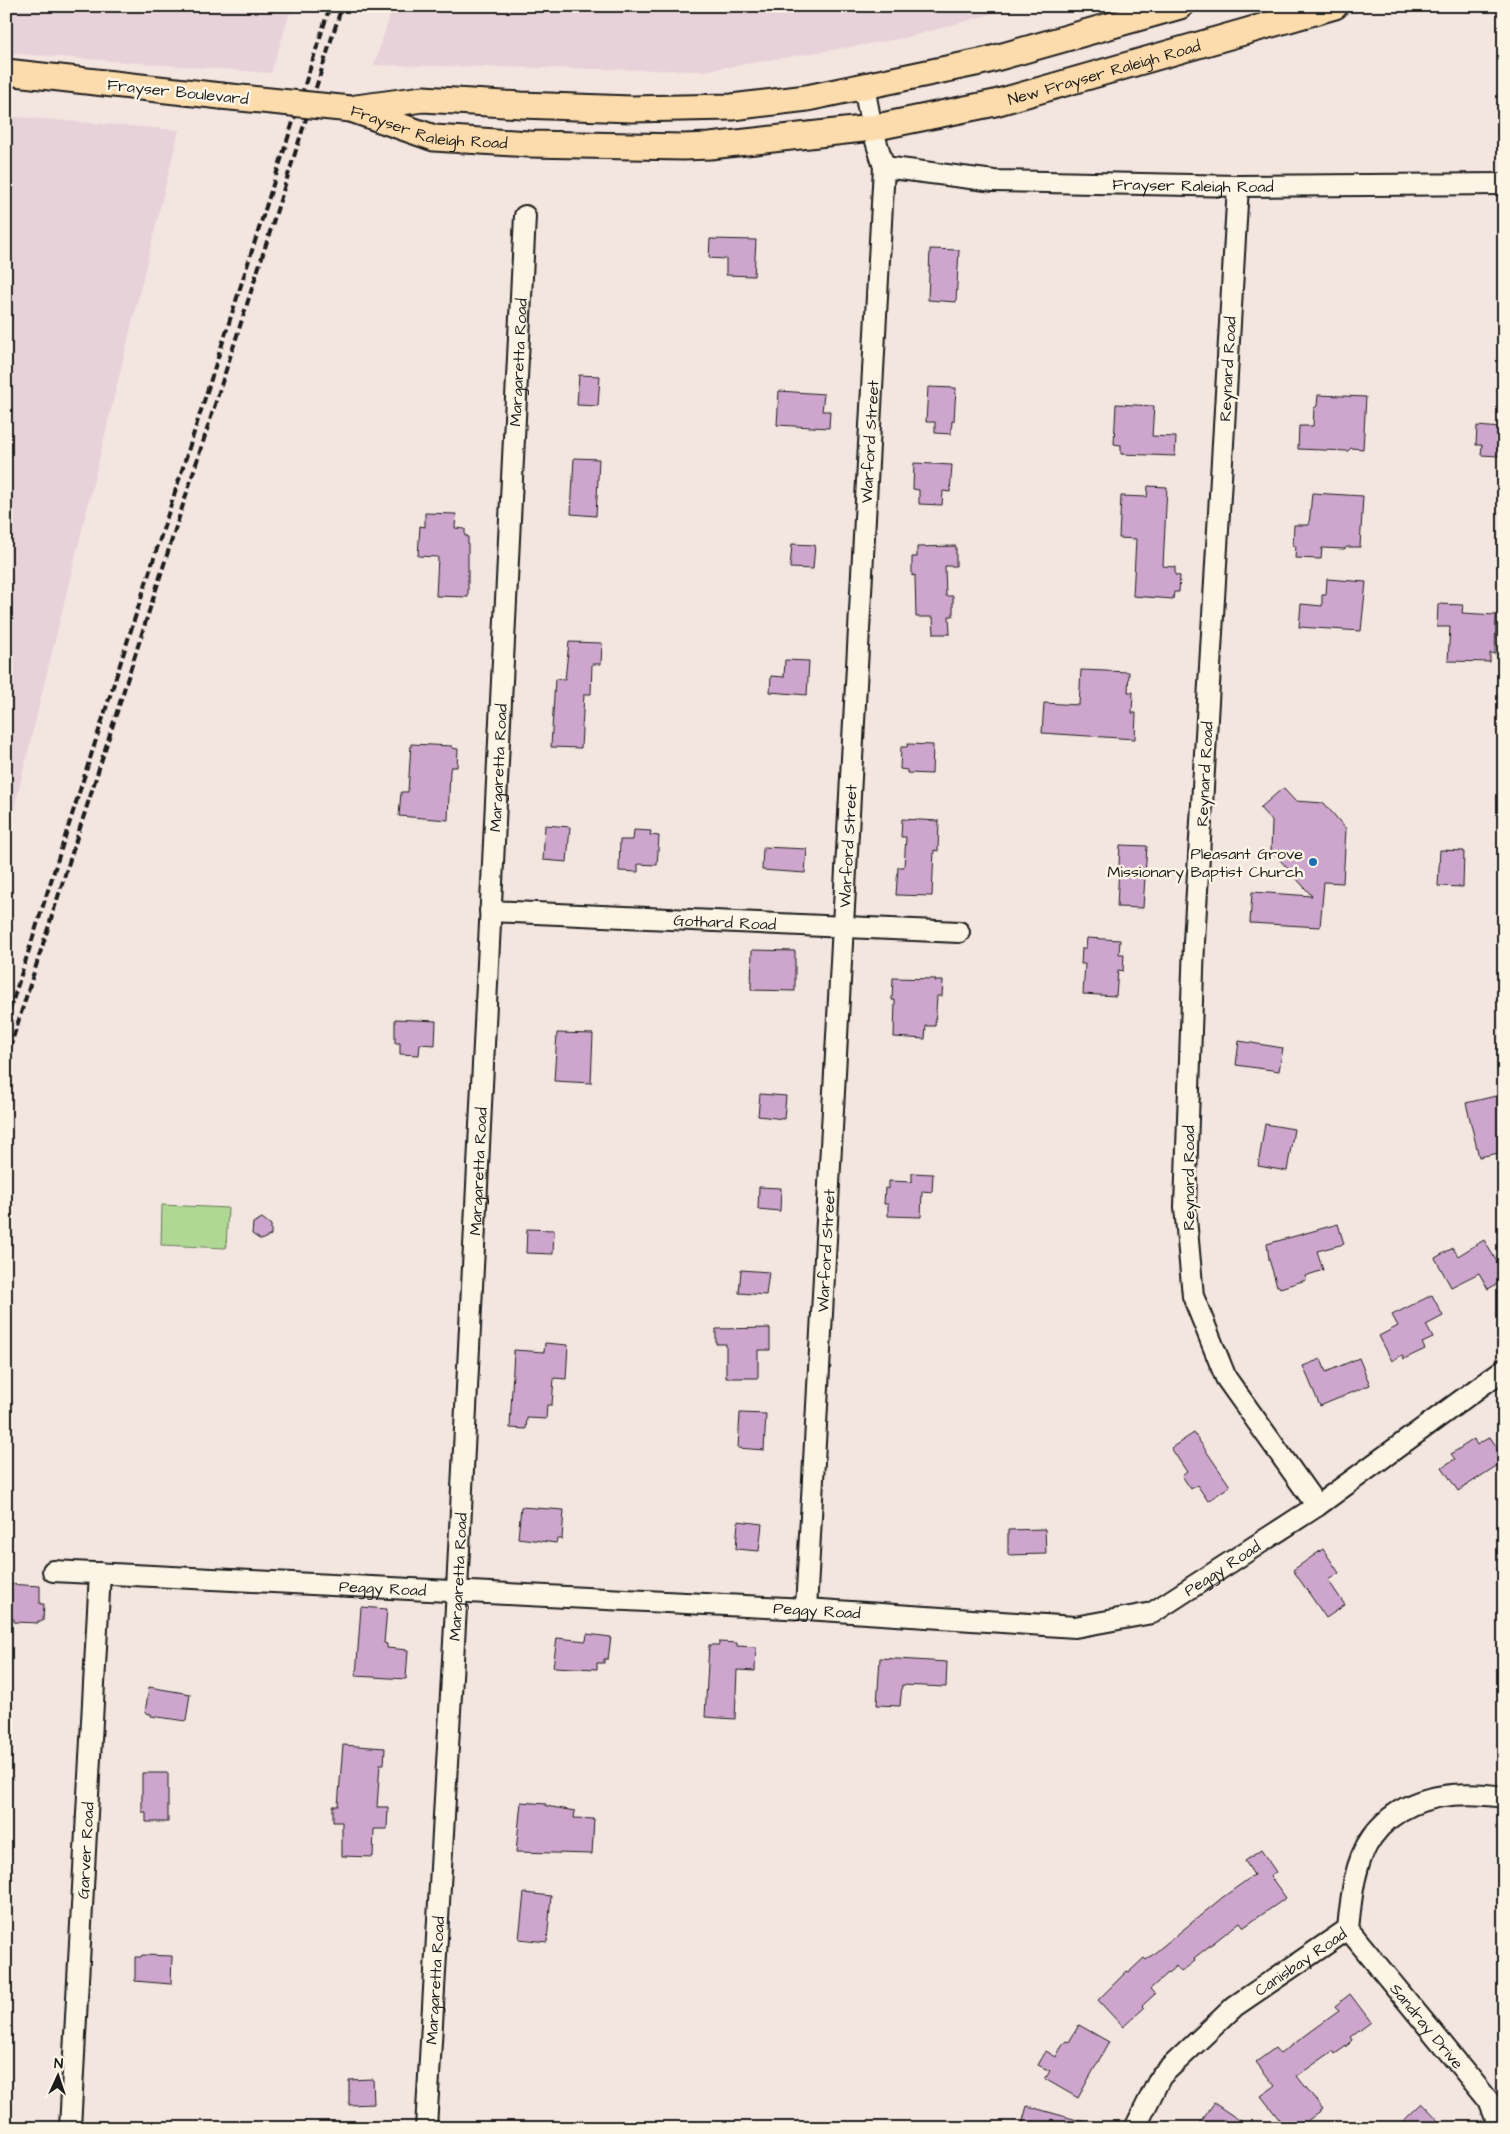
<svg xmlns="http://www.w3.org/2000/svg" width="1510" height="2134" viewBox="0 0 1510 2134" font-family="'Architects Daughter',sans-serif">
  <style>
    .built { fill: #e8d2da }
    .green { fill: #b0d894; stroke: #667a58 }
    .building { fill: #cea6cd; stroke: #1c1c1c }
    .lines { fill: none; stroke-linecap: round; stroke-linejoin: round }
    .minor-casing { stroke: #1c1c1c; stroke-width: 24 }
    .major-casing { stroke: #1c1c1c; stroke-width: 29 }
    .minor { stroke: #fcf5e5; stroke-width: 20 }
    .major { stroke: #fcdcac; stroke-width: 25 }
    .rail { stroke: #1c1c1c; stroke-width: 4; stroke-dasharray: 8 4; stroke-linecap: butt }
    .major-bridge-casing { stroke: #1c1c1c; stroke-width: 29; stroke-linecap: butt }
    .major-bridge { stroke: #fcdcac; stroke-width: 25 }
    .poi-dot { fill: #1f6fb2; stroke: #fcf5e5; stroke-width: 2 }
    .labels { text-anchor: middle; stroke-width: 5; stroke-linejoin: round; paint-order: stroke }
    .street-label { font-size: 16px; fill: #1c1c1c; stroke: #fcf5e5 }
    .poi-label { font-size: 16px; fill: #1c1c1c; stroke: #fcf5e5; text-anchor: end }
  </style>
  <rect width="100%" height="100%" fill="#f3e5e0"/>
  <filter id="ink" filterUnits="userSpaceOnUse"><feTurbulence type="fractalNoise" baseFrequency=".02" numOctaves="2"/><feDisplacementMap in="SourceGraphic" scale="10" xChannelSelector="R" yChannelSelector="G"/><feConvolveMatrix kernelMatrix="1 2 1 2 8 2 1 2 1" color-interpolation-filters="sRGB"/></filter>
  <g filter="url(#ink)">
    <g class="built">
      <polygon points="6,6 292,6 271,73 6,53"/>
      <polygon points="393,6 1020,6 905,38 703,71 374,65"/>
      <polygon points="6,116 179,130 6,842"/>
    </g>
    <polygon class="green" points="162,1205 228,1208 226,1248 161,1245"/>
    <g class="building">
      <polygon points="710,239 756,240 754,276 726,275 726,259 709,258"/>
      <polygon points="930,249 959,250 956,302 928,300"/>
      <polygon points="579,375 600,376 598,406 577,405"/>
      <polygon points="928,387 956,388 954,421 952,421 951,434 935,433 935,422 926,422"/>
      <polygon points="779,391 824,394 822,411 830,411 829,428 777,425"/>
      <polygon points="1318,395 1366,397 1363,449 1351,448 1348,451 1298,449 1299,426 1313,426 1314,408 1317,406"/>
      <polygon points="1116,404 1154,406 1152,436 1176,437 1175,456 1121,454 1121,445 1114,444"/>
      <polygon points="1477,426 1501,428 1499,456 1481,455 1482,445 1476,445"/>
      <polygon points="574,458 599,459 596,516 571,514"/>
      <polygon points="914,463 952,465 950,492 943,491 942,505 919,504 919,490 913,489"/>
      <polygon points="1148,486 1167,487 1163,566 1175,567 1175,575 1180,576 1179,592 1174,592 1173,599 1133,596 1136,539 1119,538 1121,496 1147,497"/>
      <polygon points="1312,493 1363,496 1360,547 1347,547 1344,549 1322,548 1321,559 1295,558 1296,546 1293,546 1294,525 1309,525"/>
      <polygon points="425,513 456,514 455,528 465,529 465,536 468,536 468,597 436,596 438,557 418,556 420,526 425,527"/>
      <polygon points="792,544 815,545 813,569 790,568"/>
      <polygon points="956,546 956,566 945,566 946,596 953,596 953,616 949,616 950,634 934,634 933,617 916,617 915,575 912,576 912,557 917,557 917,547"/>
      <polygon points="1327,579 1366,582 1361,631 1299,627 1301,604 1322,606 1322,595 1326,595"/>
      <polygon points="1438,604 1463,605 1462,613 1496,615 1495,654 1490,653 1490,662 1448,661 1450,627 1437,627"/>
      <polygon points="569,642 602,643 601,664 592,664 591,694 584,694 581,748 551,747 555,679 565,680"/>
      <polygon points="785,660 809,661 807,695 770,692 771,676 784,677"/>
      <polygon points="1081,670 1129,672 1128,692 1133,692 1132,713 1136,713 1135,739 1042,733 1044,703 1079,705"/>
      <polygon points="411,744 452,746 452,748 458,749 457,767 451,767 450,770 448,820 399,816 401,792 408,792"/>
      <polygon points="908,744 933,745 932,774 907,773 907,770 900,769 901,747 907,747"/>
      <polygon points="1283,788 1295,801 1324,803 1346,829 1343,883 1324,882 1320,927 1250,923 1252,892 1312,896 1271,850 1272,821 1260,808"/>
      <polygon points="902,819 939,821 938,851 934,850 932,896 896,895 898,867 904,867 906,837 901,837"/>
      <polygon points="545,825 570,827 567,862 543,860"/>
      <polygon points="634,830 651,831 650,835 659,836 657,865 638,864 638,872 619,871 620,840 633,840"/>
      <polygon points="1120,845 1147,846 1143,908 1117,907"/>
      <polygon points="763,847 807,849 805,873 762,870"/>
      <polygon points="1440,850 1464,851 1463,887 1438,886"/>
      <polygon points="1087,938 1120,940 1119,954 1124,954 1123,971 1118,970 1116,996 1083,994 1085,964 1081,964 1082,948 1086,948"/>
      <polygon points="752,950 795,951 795,991 751,990"/>
      <polygon points="893,978 936,979 935,981 943,981 942,996 937,996 935,1026 926,1026 925,1039 894,1037 895,1000 892,1000"/>
      <polygon points="395,1019 436,1021 435,1045 420,1044 419,1055 400,1054 400,1043 395,1043"/>
      <polygon points="557,1033 593,1034 591,1083 554,1081"/>
      <polygon points="1239,1041 1283,1048 1279,1071 1236,1065"/>
      <polygon points="760,1094 786,1096 784,1119 758,1116"/>
      <polygon points="1500,1095 1504,1112 1504,1152 1479,1157 1466,1103"/>
      <polygon points="1265,1124 1294,1129 1287,1171 1258,1166"/>
      <polygon points="912,1173 933,1174 932,1192 922,1191 921,1217 888,1216 888,1204 884,1204 885,1188 889,1189 889,1181 912,1182"/>
      <polygon points="759,1187 781,1188 780,1211 758,1209"/>
      <polygon points="262,1218 271,1225 271,1235 261,1240 252,1234 253,1223"/>
      <polygon points="1338,1224 1344,1244 1317,1251 1323,1270 1305,1276 1306,1280 1280,1288 1279,1286 1277,1286 1269,1259 1267,1244"/>
      <polygon points="527,1229 554,1230 553,1254 526,1253"/>
      <polygon points="1484,1240 1504,1274 1504,1280 1488,1289 1479,1273 1451,1287 1435,1258 1453,1248 1458,1256"/>
      <polygon points="741,1270 769,1272 766,1295 739,1293"/>
      <polygon points="1432,1295 1443,1316 1426,1325 1433,1338 1422,1343 1425,1349 1404,1359 1402,1355 1392,1361 1379,1336 1398,1326 1392,1315"/>
      <polygon points="770,1328 770,1350 758,1350 758,1378 726,1378 726,1344 716,1344 716,1329"/>
      <polygon points="545,1343 568,1345 566,1379 554,1378 552,1405 547,1405 546,1419 527,1418 526,1429 510,1428 514,1350 544,1352"/>
      <polygon points="1359,1358 1370,1385 1320,1406 1303,1366 1321,1359 1326,1372"/>
      <polygon points="740,1413 766,1414 764,1450 738,1448"/>
      <polygon points="1194,1433 1230,1486 1208,1501 1197,1485 1191,1489 1182,1476 1187,1472 1171,1448"/>
      <polygon points="1490,1437 1504,1458 1504,1461 1458,1491 1442,1467 1455,1459 1451,1454 1474,1439 1477,1445"/>
      <polygon points="521,1507 564,1510 562,1539 557,1539 556,1543 518,1538"/>
      <polygon points="738,1521 762,1524 759,1551 736,1549"/>
      <polygon points="1045,1529 1046,1554 1008,1555 1008,1530"/>
      <polygon points="1323,1549 1339,1573 1328,1580 1345,1605 1326,1618 1293,1570"/>
      <polygon points="8,1584 40,1586 40,1604 44,1604 43,1621 38,1621 38,1623 14,1622 14,1619 6,1619"/>
      <polygon points="361,1607 387,1609 384,1643 387,1644 387,1648 408,1650 406,1679 356,1676"/>
      <polygon points="587,1634 611,1637 608,1659 604,1659 604,1663 597,1663 597,1669 553,1667 557,1638 586,1641"/>
      <polygon points="719,1642 737,1643 737,1646 756,1647 755,1671 737,1670 735,1719 705,1717 709,1645 719,1645"/>
      <polygon points="880,1658 947,1662 946,1687 902,1685 900,1706 877,1705"/>
      <polygon points="149,1687 190,1694 186,1721 151,1716 151,1714 145,1713"/>
      <polygon points="343,1745 385,1748 384,1764 380,1764 377,1807 388,1807 387,1829 374,1829 373,1857 342,1856 342,1822 333,1822 333,1806 338,1806"/>
      <polygon points="142,1773 168,1773 168,1822 146,1822 146,1812 142,1812"/>
      <polygon points="521,1802 546,1804 546,1806 575,1811 574,1818 594,1819 592,1854 516,1852"/>
      <polygon points="1261,1850 1276,1872 1270,1876 1286,1898 1244,1927 1240,1922 1194,1958 1195,1961 1181,1972 1176,1966 1150,1989 1155,1994 1142,2006 1144,2008 1123,2027 1098,2000 1127,1971 1129,1972 1144,1958 1146,1960 1223,1897 1254,1875 1245,1861"/>
      <polygon points="524,1893 551,1896 547,1942 519,1939"/>
      <polygon points="142,1955 172,1956 171,1984 135,1981 135,1957 141,1957"/>
      <polygon points="1350,1994 1371,2022 1351,2037 1353,2040 1349,2044 1335,2054 1333,2051 1297,2076 1323,2109 1298,2128 1286,2128 1261,2096 1275,2086 1256,2062 1275,2048 1280,2054 1339,2011 1335,2006"/>
      <polygon points="1079,2025 1109,2042 1078,2098 1045,2079 1050,2071 1038,2065 1046,2051 1056,2057 1062,2045 1066,2041 1069,2042"/>
      <polygon points="373,2079 374,2104 349,2105 349,2080"/>
      <polygon points="1214,2103 1251,2128 1197,2128"/>
      <polygon points="1422,2103 1446,2128 1396,2128"/>
      <polygon points="1027,2106 1088,2123 1087,2128 1021,2128"/>
    </g>
    <g class="lines">
      <defs>
        <g id="minor">
          <path id="s1" d="M884 167 994 181 1238 186 1504 184"/>
          <polyline points="1238,186 1194,942 1185,1207 1193,1296 1226,1378 1317,1506"/>
          <path id="s2" d="M490 911 959 932"/>
          <path id="s3" d="M53 1571 806 1609 1075 1627 1152 1613 1317 1506 1504 1369"/>
          <path id="s4" d="M806 1609 884 167 872 128 864 87"/>
          <path id="s5" d="M1348 1929 1489 2101 1500 2128"/>
          <path id="s6" d="M70 2128 100 1573"/>
          <path id="s7" d="M426 2128 457 1590 525 216"/>
          <path id="s8" d="M1135 2128 1161 2076 1235 2006 1348 1929C1351 1899 1354 1862 1372 1837 1403 1794 1456 1790 1504 1797"/>
        </g>
        <g id="major">
          <polyline points="6,72 221,96"/>
          <polyline points="356,108 423,99 521,105 631,109 732,107 807,98 985,61 1180,6"/>
          <path id="s9" d="M351 109 434 138 529 144 683 147 710 146 872 128 995 103 1335 6"/>
        </g>
      </defs>
      <use href="#minor" class="minor-casing"/>
      <use href="#major" class="major-casing"/>
      <use href="#minor" class="minor"/>
      <use href="#major" class="major"/>
      <g class="rail">
        <polyline points="6,1022 330,6"/>
        <polyline points="6,1060 342,6"/>
      </g>
      <defs>
        <polyline id="major-bridge" points="221,96 351,109"/>
      </defs>
      <use href="#major-bridge" class="major-bridge-casing"/>
      <use href="#major-bridge" class="major-bridge"/>
    </g>
  </g>
  <circle class="poi-dot" cx="1313" cy="862" r="5"/>
  <g class="labels">
    <g class="street-label">
      <text dy="6" stroke="none"><textPath href="#s9" startOffset="766">New Frayser Raleigh Road</textPath></text>
      <text transform="translate(178 91) rotate(6)" y="6">Frayser Boulevard</text>
      <text dy="6" stroke="none"><textPath href="#s9" startOffset="81">Frayser Raleigh Road</textPath></text>
      <text dy="6" stroke="none"><textPath href="#s1" startOffset="310">Frayser Raleigh Road</textPath></text>
      <text dy="6" stroke="none"><textPath href="#s7" startOffset="1768">Margaretta Road</textPath></text>
      <text transform="translate(1227 369) rotate(-87)" y="6">Reynard Road</text>
      <text dy="6" stroke="none"><textPath href="#s4" startOffset="1169">Warford Street</textPath></text>
      <text dy="6" stroke="none"><textPath href="#s7" startOffset="1362">Margaretta Road</textPath></text>
      <text transform="translate(1204 774) rotate(-87)" y="6">Reynard Road</text>
      <text dy="6" stroke="none"><textPath href="#s4" startOffset="764">Warford Street</textPath></text>
      <text dy="6" stroke="none"><textPath href="#s2" startOffset="235">Gothard Road</textPath></text>
      <text dy="6" stroke="none"><textPath href="#s7" startOffset="958">Margaretta Road</textPath></text>
      <text transform="translate(1188 1178) rotate(-90)" y="6">Reynard Road</text>
      <text dy="6" stroke="none"><textPath href="#s4" startOffset="359">Warford Street</textPath></text>
      <text dy="6" stroke="none"><textPath href="#s3" startOffset="1185">Peggy Road</textPath></text>
      <text dy="6" stroke="none"><textPath href="#s7" startOffset="552">Margaretta Road</textPath></text>
      <text dy="6" stroke="none"><textPath href="#s3" startOffset="330">Peggy Road</textPath></text>
      <text dy="6" stroke="none"><textPath href="#s3" startOffset="765">Peggy Road</textPath></text>
      <text dy="6" stroke="none"><textPath href="#s6" startOffset="278">Garver Road</textPath></text>
      <text dy="6" stroke="none"><textPath href="#s8" startOffset="239">Canisbay Road</textPath></text>
      <text dy="6" stroke="none"><textPath href="#s7" startOffset="148">Margaretta Road</textPath></text>
      <text dy="6" stroke="none"><textPath href="#s5" startOffset="125">Sandray Drive</textPath></text>
    </g>
    <g class="poi-label">
      <text x="1303" y="859">Pleasant Grove<tspan x="1303" dy="18">Missionary Baptist Church</tspan></text>
    </g>
  </g>
  <rect width="1510" height="2134" fill="none" stroke="#fcf5e5" stroke-width="25"/>
  <rect x="12" y="12" width="1485" height="2109" fill="none" stroke="#1c1c1c" stroke-width="2" filter="url(#ink)"/>
  <g transform="translate(58 2076) rotate(3)" stroke="#fcf5e5" stroke-width="4" paint-order="stroke">
  <path d="M0-4L9 19L0 12L-9 19Z" fill="#1c1c1c"/>
  <text y="-8" font-size="14" font-weight="bold" text-anchor="middle" fill="#1c1c1c">N</text>
  </g>
</svg>
